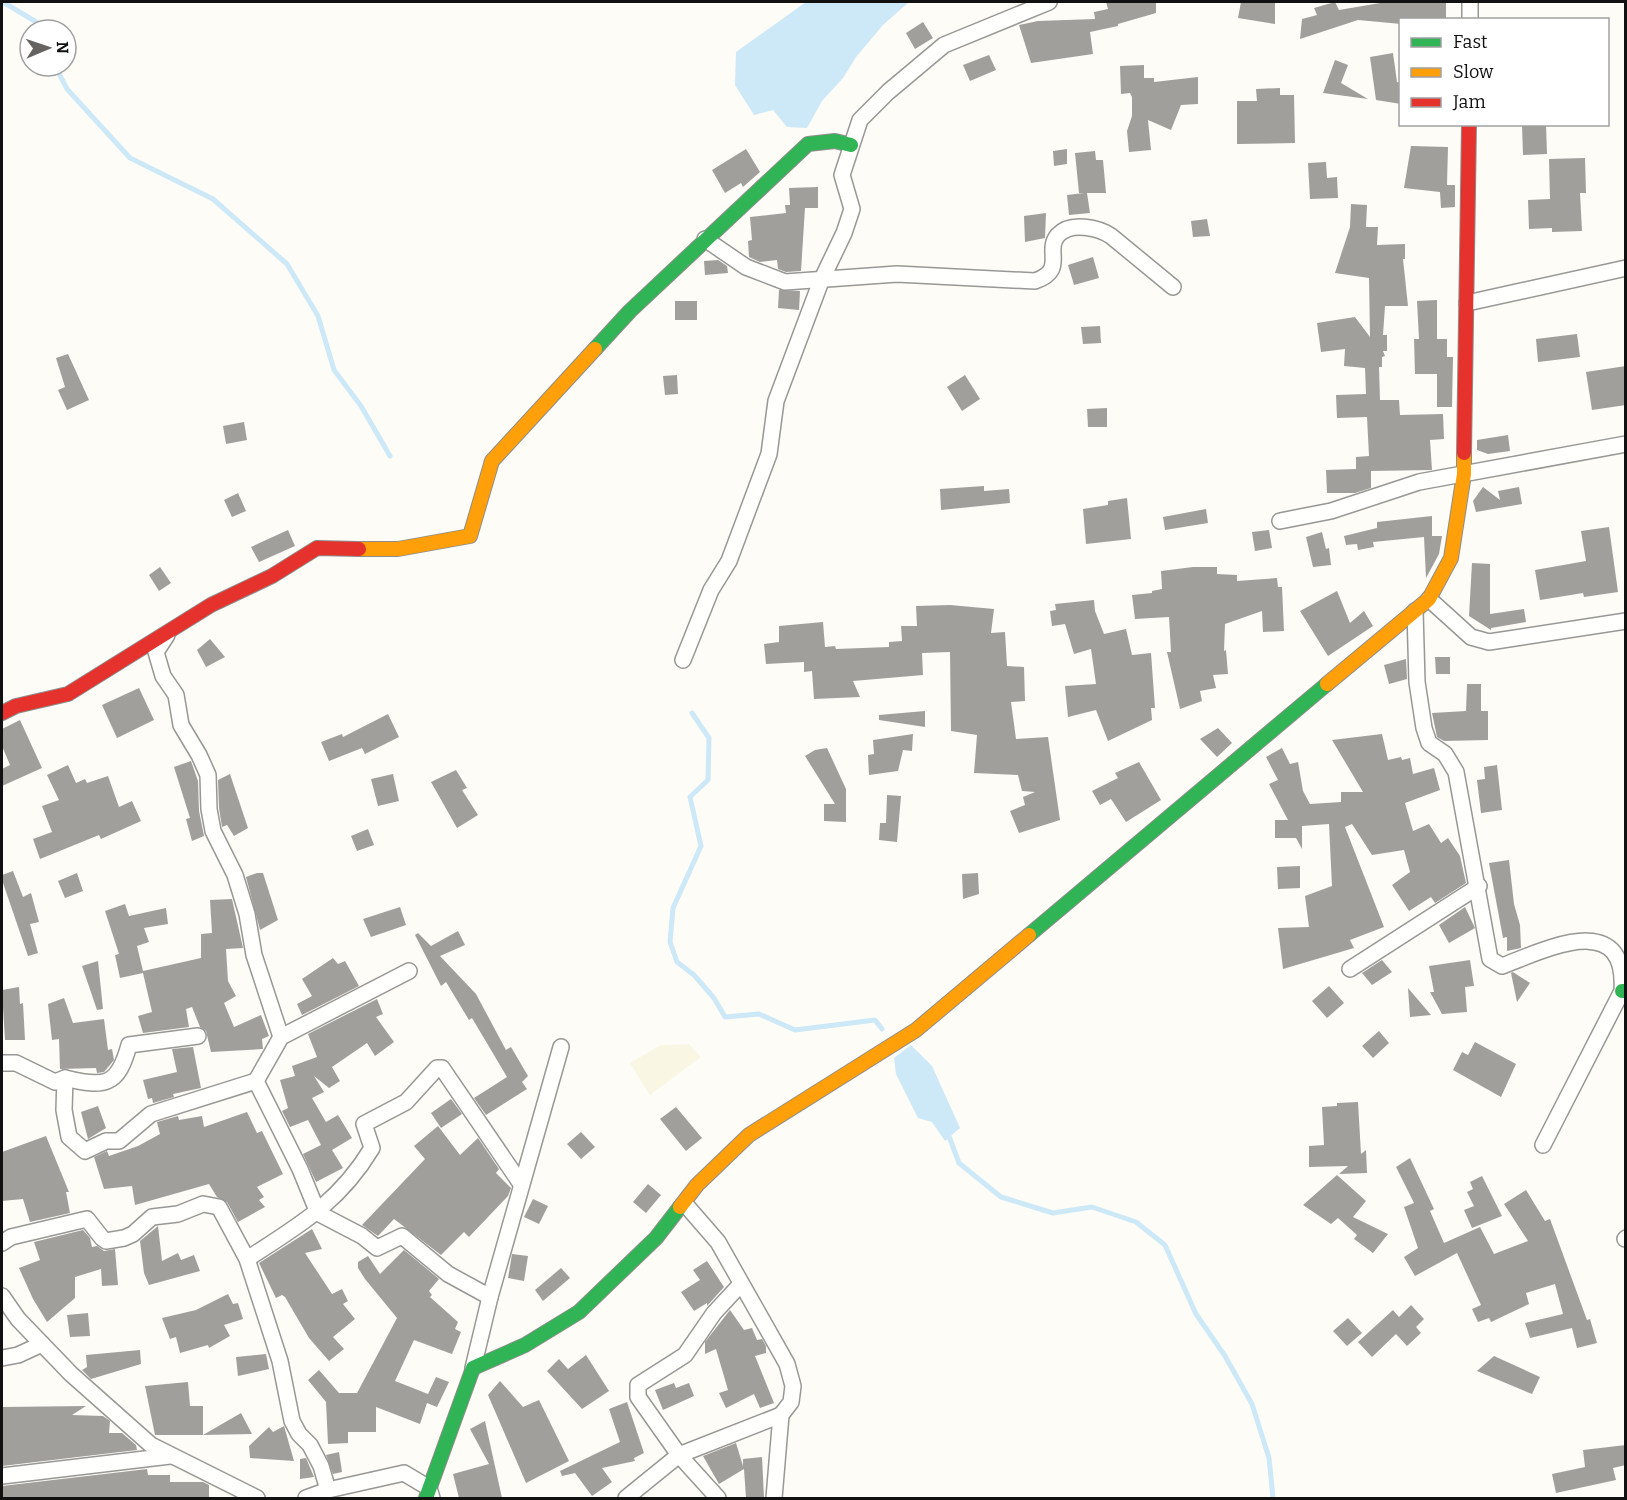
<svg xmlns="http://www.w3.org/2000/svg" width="1627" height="1500" viewBox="0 0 1627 1500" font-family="Bitter,serif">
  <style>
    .farmland { fill: #f9f7e4 }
    .water { fill: #cde8f7 }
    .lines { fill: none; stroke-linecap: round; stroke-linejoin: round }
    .stream { stroke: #cde8f7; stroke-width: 5 }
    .building { fill: #a19f9c }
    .street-casing { stroke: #979795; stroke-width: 18 }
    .fast-casing { stroke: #8e8d8b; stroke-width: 16 }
    .slow-casing { stroke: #8e8d8b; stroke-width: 16 }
    .jam-casing { stroke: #8e8d8b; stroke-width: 16 }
    .street { stroke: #fffffe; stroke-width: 15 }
    .fast { stroke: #30b455; stroke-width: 14 }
    .slow { stroke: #ff9f0a; stroke-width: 14 }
    .jam { stroke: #e5322d; stroke-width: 14 }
  </style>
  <rect width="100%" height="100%" fill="#fdfcf7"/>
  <polygon class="farmland" points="689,1044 701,1057 650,1095 630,1063 661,1045"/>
  <g class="water">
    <polygon points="806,2 909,2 883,25 856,57 843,78 822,101 807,128 787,127 773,110 754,115 735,85 736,52"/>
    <polygon points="911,1045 932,1066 960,1128 945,1141 932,1122 918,1118 896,1074 894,1058"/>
  </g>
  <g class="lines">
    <g class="stream">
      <polyline points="3,2 43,26 44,30"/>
      <polyline points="55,66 67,89 130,158 213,199 287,264 318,316 334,370 361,406 390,456"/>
      <polyline points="692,713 709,738 708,780 690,797 701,846 673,908 670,942 677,962 694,975 714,998 725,1017 759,1014 795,1030 875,1020 882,1029"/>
      <polyline points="947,1131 959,1163 1001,1197 1053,1213 1092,1207 1136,1222 1165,1245 1196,1314 1225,1356 1252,1404 1269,1458 1273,1498"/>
    </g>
  </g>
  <g class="building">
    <polygon points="1106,2 1156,2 1156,13 1118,24 1118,26 1090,32 1093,54 1031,63 1019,25 1038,21 1095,19 1094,12 1108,9"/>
    <polygon points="1241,2 1275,2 1275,24 1238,18"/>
    <polygon points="1335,2 1339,10 1386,2 1446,2 1446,20 1401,20 1401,24 1358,20 1300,39 1302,19 1317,15 1314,8"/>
    <polygon points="923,22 933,38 915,49 906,33"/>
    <polygon points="1393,53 1397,82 1401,83 1401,104 1376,100 1370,57"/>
    <polygon points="989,55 996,70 970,81 963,65"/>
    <polygon points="1335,60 1348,65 1341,83 1368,99 1323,93"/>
    <polygon points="1144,65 1144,78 1154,78 1154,82 1198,77 1198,104 1181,105 1171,130 1148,120 1151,150 1129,152 1127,131 1132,116 1132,97 1130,93 1121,94 1120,66"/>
    <polygon points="1280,88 1280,95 1294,95 1295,143 1237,144 1237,101 1257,101 1256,89"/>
    <polygon points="1546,124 1547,154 1523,155 1522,125"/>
    <polygon points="1411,146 1448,147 1447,185 1455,185 1455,207 1441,208 1440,192 1404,188"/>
    <polygon points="746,149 760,172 743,187 741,183 725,193 712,170"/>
    <polygon points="1067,149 1067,164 1054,166 1053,151"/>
    <polygon points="1095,151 1096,160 1103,160 1106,193 1087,193 1090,213 1069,215 1067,195 1084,193 1079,193 1075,153"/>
    <polygon points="1585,158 1586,193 1580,193 1582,231 1552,232 1552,228 1529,229 1528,200 1550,199 1549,159"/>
    <polygon points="1326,162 1327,178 1337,177 1338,198 1310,199 1308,163"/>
    <polygon points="818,187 818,208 805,208 801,271 786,272 778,269 777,260 760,262 749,257 748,241 752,240 750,217 786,213 785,205 790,205 789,188"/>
    <polygon points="1351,204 1367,205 1366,227 1378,227 1377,245 1405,244 1405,259 1403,259 1408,306 1385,306 1383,335 1387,335 1387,351 1383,351 1385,356 1382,357 1382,367 1379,367 1380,400 1399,400 1400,415 1443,414 1444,439 1430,440 1432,470 1371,471 1371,488 1355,493 1327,493 1326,470 1356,469 1356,457 1369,456 1367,417 1337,418 1336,395 1366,394 1365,368 1344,366 1345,349 1321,352 1317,323 1355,317 1370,337 1369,278 1335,273 1350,227"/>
    <polygon points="1046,213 1045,238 1025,242 1024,216"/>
    <polygon points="1207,219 1210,236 1193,237 1191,221"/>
    <polygon points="1093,257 1099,278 1074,285 1068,265"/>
    <polygon points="718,260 727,266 728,273 705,275 704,261"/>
    <polygon points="779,290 800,291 799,310 778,308"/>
    <polygon points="1437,300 1437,339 1447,339 1447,357 1453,357 1452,407 1437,407 1437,374 1415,374 1414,339 1419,339 1417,301"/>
    <rect x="675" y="301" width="22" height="19"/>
    <polygon points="1100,326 1101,343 1083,344 1081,327"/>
    <polygon points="1577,334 1580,357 1538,362 1536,339"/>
    <polygon points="68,354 89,400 67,410 58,390 65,387 56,358"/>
    <polygon points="1626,366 1626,405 1592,410 1586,372"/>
    <polygon points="677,375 678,394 665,395 663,376"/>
    <polygon points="965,375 980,399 962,411 947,387"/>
    <polygon points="1107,408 1107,427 1088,427 1087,409"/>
    <polygon points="244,422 247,440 226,444 223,426"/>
    <polygon points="1508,435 1510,451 1488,454 1477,450 1477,440"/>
    <polygon points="984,486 984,491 1009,489 1010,503 941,510 940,489"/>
    <polygon points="1483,487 1500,500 1498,491 1519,487 1522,504 1476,512 1473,501"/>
    <polygon points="238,493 246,511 232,517 224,500"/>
    <polygon points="1127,498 1131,539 1086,544 1083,509 1108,505 1108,501"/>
    <polygon points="1206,509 1208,523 1165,530 1163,517"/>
    <polygon points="1432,516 1432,536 1442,536 1439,554 1426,578 1424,537 1373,542 1374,547 1358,550 1357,544 1346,545 1344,536 1377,528 1377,522"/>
    <polygon points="1609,527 1618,592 1584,597 1583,593 1540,600 1535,570 1586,561 1581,531"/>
    <polygon points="288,530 295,546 259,562 251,547"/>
    <polygon points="1269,530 1272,548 1255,551 1252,532"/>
    <polygon points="1322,532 1326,549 1329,548 1331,565 1313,567 1306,537"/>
    <polygon points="1472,563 1490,564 1490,614 1524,609 1526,622 1491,628 1491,630 1469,616"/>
    <polygon points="160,567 171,583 159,591 149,575"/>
    <polygon points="1193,567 1217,567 1217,574 1237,575 1237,581 1277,578 1278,587 1282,587 1284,631 1263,632 1262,611 1225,624 1224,651 1226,650 1228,674 1213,675 1216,688 1200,691 1202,701 1180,709 1167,652 1171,652 1169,617 1135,619 1132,595 1152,593 1152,591 1162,589 1161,571"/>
    <polygon points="1337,591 1350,623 1364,611 1373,626 1328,656 1300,611"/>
    <polygon points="1094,600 1095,611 1104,634 1126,629 1132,655 1151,653 1155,708 1151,708 1152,720 1108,741 1096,710 1068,717 1065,686 1096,684 1091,649 1074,654 1065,624 1052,626 1050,611 1056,610 1055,604"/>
    <polygon points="950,605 994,609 991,633 1005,632 1007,666 1024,667 1025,701 1011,702 1016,739 1048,737 1060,820 1019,833 1010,811 1025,805 1023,797 1035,792 1022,791 1018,775 974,773 977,735 951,731 950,652 922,653 923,675 853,681 860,697 814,699 812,671 804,672 804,662 766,664 764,644 779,642 779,626 823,622 825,647 835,646 836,649 889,647 889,642 902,641 901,626 917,626 916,606"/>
    <polygon points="210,639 225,657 206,667 197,650"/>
    <polygon points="1435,657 1450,657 1450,674 1436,674"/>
    <polygon points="1406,659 1407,679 1389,684 1384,665"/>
    <polygon points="1467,684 1481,684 1481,711 1488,711 1488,740 1444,741 1437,737 1432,713 1466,711"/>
    <polygon points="139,688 154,720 117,738 102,705"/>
    <polygon points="925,711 925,727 879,720 879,715"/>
    <polygon points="388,714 399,737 365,754 362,748 329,761 321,742 342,734 343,737"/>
    <polygon points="20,720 42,768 2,786 2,769 10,765 2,746 2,729"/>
    <polygon points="1218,728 1232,743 1217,757 1200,739"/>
    <polygon points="913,734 912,751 903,750 898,771 869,775 868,755 874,754 873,740"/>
    <polygon points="1382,734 1388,760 1401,757 1402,760 1410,758 1413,774 1434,768 1440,790 1405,803 1413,831 1429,824 1441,843 1448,838 1460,856 1466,883 1435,903 1431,897 1409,911 1392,885 1410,872 1404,850 1372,855 1352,824 1345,827 1384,927 1350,940 1354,948 1283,969 1278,928 1309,927 1305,896 1332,886 1329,824 1302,826 1302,849 1296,838 1275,838 1275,820 1288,820 1269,784 1278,780 1266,757 1282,748 1290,764 1298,762 1303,791 1310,804 1341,802 1341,792 1363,792 1332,740"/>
    <polygon points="827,748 846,789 846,822 824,821 824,804 835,804 805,756 815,750"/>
    <polygon points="191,761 198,781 199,811 204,836 192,841 186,819 190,818 174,767"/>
    <polygon points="1139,762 1161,800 1126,822 1111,799 1100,805 1092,791 1118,778 1115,773"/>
    <polygon points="68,765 76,783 85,779 87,783 108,776 119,807 132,801 141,821 101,839 99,835 40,859 33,839 52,832 42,806 59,800 47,775"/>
    <polygon points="1497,765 1502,810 1481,813 1477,780 1485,779 1484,767"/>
    <polygon points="456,770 467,788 462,790 478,815 457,828 431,782"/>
    <polygon points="230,774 248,828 234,836 227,825 222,827 219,808 218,780"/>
    <polygon points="393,774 399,801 378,806 371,779"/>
    <polygon points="887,795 901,796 897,842 879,840 880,823 886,823"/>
    <polygon points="368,829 374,845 357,851 351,836"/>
    <polygon points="1509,860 1514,904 1520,925 1521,948 1507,951 1507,937 1503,938 1489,863"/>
    <polygon points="1300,866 1300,888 1278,889 1277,867"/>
    <polygon points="13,871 23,897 31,893 39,922 30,924 38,953 28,956 2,880 2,875"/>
    <polygon points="77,873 83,891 65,898 58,881"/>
    <polygon points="257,873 263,873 278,920 260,930 246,877"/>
    <polygon points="978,873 979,894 963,899 962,874"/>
    <polygon points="232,899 243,948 226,949 228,981 236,996 224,1003 234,1027 261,1015 269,1036 262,1039 263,1049 211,1052 206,1031 200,1027 192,1007 186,1009 189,1027 143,1033 138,1016 152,1012 143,973 120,978 115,955 119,954 105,911 125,904 129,916 166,908 168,924 144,928 149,942 137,946 143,971 201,958 201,934 212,933 210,900"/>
    <polygon points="400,907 406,925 371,937 363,919"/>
    <polygon points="1465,907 1475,928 1449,943 1439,925"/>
    <polygon points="458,931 465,945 440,956 476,994 506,1050 511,1047 528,1076 522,1082 527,1089 486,1115 474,1098 507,1077 472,1018 469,1020 446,982 441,986 415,935 418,933 431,946"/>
    <polygon points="333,958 338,964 345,961 359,986 302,1015 297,1004 312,996 302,979"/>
    <polygon points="1382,960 1392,972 1372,985 1362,973"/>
    <polygon points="1470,960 1474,986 1465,987 1467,1012 1442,1014 1430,992 1434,992 1429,966"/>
    <polygon points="98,961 103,1009 97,1010 82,966"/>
    <polygon points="1513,972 1530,983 1517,1002 1511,973"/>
    <polygon points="1329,986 1344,1003 1327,1018 1312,1001"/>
    <polygon points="19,987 20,1004 23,1003 25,1040 5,1040 2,990"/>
    <polygon points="1408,988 1431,1015 1410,1017"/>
    <polygon points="64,998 73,1023 104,1019 108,1050 112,1049 114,1060 104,1072 97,1073 96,1068 60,1069 59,1039 52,1040 48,1004"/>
    <polygon points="377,999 383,1014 376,1017 394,1042 375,1056 367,1043 332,1067 340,1081 329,1088 314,1076 324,1092 312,1098 326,1122 338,1115 352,1138 332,1150 343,1168 316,1182 303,1154 321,1145 308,1120 290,1127 282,1111 288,1108 280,1080 295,1076 292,1066 317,1057 308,1034"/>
    <polygon points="1379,1031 1389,1043 1373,1058 1362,1046"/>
    <polygon points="1475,1042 1516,1064 1501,1097 1453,1070 1462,1052 1468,1055"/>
    <polygon points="193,1047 201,1088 173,1094 174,1097 153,1103 152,1098 148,1099 143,1080 177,1072 172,1049"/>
    <polygon points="451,1099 462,1114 441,1128 431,1113"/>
    <polygon points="1358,1102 1361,1154 1366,1150 1367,1173 1339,1174 1348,1166 1309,1167 1309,1146 1324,1145 1322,1107 1337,1106 1337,1103"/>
    <polygon points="98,1106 106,1128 88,1139 81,1112"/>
    <polygon points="676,1107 702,1138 686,1151 660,1119"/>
    <polygon points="247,1112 257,1133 262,1131 283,1174 257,1187 264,1197 259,1200 265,1207 238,1222 227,1202 217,1197 209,1184 135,1205 132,1186 104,1189 94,1157 107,1151 109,1156 138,1146 160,1134 157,1122 178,1116 179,1120 202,1116 204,1127"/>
    <polygon points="438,1126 460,1155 478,1138 499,1169 496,1173 511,1188 508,1196 469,1237 464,1232 441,1255 394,1219 378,1236 362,1225 425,1159 414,1146"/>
    <polygon points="581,1132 595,1147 581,1159 567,1144"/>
    <polygon points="46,1136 69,1192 66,1192 70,1213 30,1222 23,1199 2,1201 2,1152"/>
    <polygon points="1410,1158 1434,1209 1430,1211 1444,1243 1480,1227 1494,1254 1528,1241 1504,1204 1526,1190 1545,1221 1550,1219 1587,1320 1590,1319 1597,1343 1577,1348 1572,1328 1530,1338 1525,1323 1563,1314 1555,1284 1526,1293 1529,1304 1491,1322 1489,1318 1478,1322 1472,1309 1481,1305 1457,1253 1415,1276 1404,1257 1418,1248 1404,1207 1414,1203 1396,1167"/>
    <polygon points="1337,1175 1366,1201 1353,1217 1388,1234 1373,1253 1354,1239 1357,1235 1338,1218 1331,1224 1303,1205"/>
    <polygon points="1482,1176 1502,1216 1472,1228 1464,1210 1474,1206 1467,1192 1473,1189 1470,1182"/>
    <polygon points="648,1184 661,1195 646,1213 633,1202"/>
    <polygon points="533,1199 548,1206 539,1224 524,1217"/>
    <polygon points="158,1226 162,1261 178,1253 181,1260 194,1255 200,1271 149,1285 144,1273 140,1241"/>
    <polygon points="312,1229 322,1249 305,1253 332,1294 342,1289 348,1301 343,1304 355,1319 333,1337 344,1349 329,1361 309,1338 285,1297 282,1295 276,1298 259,1263"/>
    <polygon points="83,1230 90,1238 92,1247 97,1246 104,1251 115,1249 118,1285 102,1286 101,1269 75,1277 75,1298 47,1322 33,1299 19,1268 40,1260 34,1242"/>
    <polygon points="404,1250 439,1279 429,1291 432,1295 430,1297 458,1322 455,1329 461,1332 452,1354 414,1340 395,1381 428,1394 436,1377 449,1382 437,1407 427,1403 420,1424 376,1407 376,1432 348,1432 348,1443 328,1444 326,1402 308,1380 319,1370 339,1393 357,1393 397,1318 365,1279 358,1268 358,1262 368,1256 380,1274"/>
    <polygon points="512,1254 528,1256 524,1281 508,1278"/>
    <polygon points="707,1261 724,1287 707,1306 707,1303 694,1311 681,1292 700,1280 693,1270"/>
    <polygon points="561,1268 570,1278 543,1301 535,1290"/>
    <polygon points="228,1294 233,1304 238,1303 243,1319 224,1325 230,1336 209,1348 208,1345 180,1353 176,1337 170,1339 162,1318 196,1310"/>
    <polygon points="1411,1305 1424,1319 1416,1327 1421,1333 1407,1346 1396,1334 1372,1357 1358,1342 1393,1310 1399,1317"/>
    <polygon points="730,1310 744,1330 752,1328 757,1340 762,1339 766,1346 766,1353 755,1356 774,1403 760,1408 754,1394 726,1408 719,1393 728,1390 716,1349 705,1354 705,1342"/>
    <polygon points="88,1313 90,1336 70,1337 67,1315"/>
    <polygon points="1348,1318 1362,1333 1347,1346 1333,1331"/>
    <polygon points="140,1350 141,1364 91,1379 82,1370 87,1367 86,1355"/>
    <polygon points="266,1354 269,1369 238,1376 236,1357"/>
    <polygon points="586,1355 609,1391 582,1409 547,1371 559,1359 568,1369"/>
    <polygon points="1494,1356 1540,1377 1532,1394 1477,1371"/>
    <polygon points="500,1381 523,1407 539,1400 569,1461 526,1483 488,1395"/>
    <polygon points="188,1382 190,1406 203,1406 203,1435 155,1435 145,1386"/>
    <polygon points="674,1383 676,1388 689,1383 694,1396 663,1410 655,1390"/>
    <polygon points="627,1402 644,1453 634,1458 635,1461 602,1468 612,1482 592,1496 575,1473 562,1476 560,1471 620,1442 609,1409"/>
    <polygon points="86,1406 72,1415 103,1416 110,1421 109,1433 122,1433 136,1445 137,1450 2,1466 2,1407"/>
    <polygon points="241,1413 252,1434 203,1435"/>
    <polygon points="485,1421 502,1498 459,1498 453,1474 489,1464 470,1429"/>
    <polygon points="284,1426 294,1461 250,1458 249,1446 269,1427 273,1432"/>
    <polygon points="736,1443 743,1466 743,1459 762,1457 764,1498 746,1498 744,1469 719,1484 703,1456"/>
    <polygon points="1626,1445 1626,1465 1613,1468 1616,1480 1556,1493 1552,1474 1585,1467 1583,1450"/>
    <polygon points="339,1452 342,1472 333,1474 326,1455"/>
    <polygon points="306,1458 314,1477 300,1479 300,1459"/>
    <polygon points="147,1469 148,1475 170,1475 170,1482 203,1482 209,1485 209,1498 2,1498 2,1486"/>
  </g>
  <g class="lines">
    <defs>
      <g id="street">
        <polyline points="1470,20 1470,2"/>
        <path d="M705 239 746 267 785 282 897 274 1035 281C1067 270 1044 251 1058 235 1071 221 1099 228 1111 236L1173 287"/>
        <polyline points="1467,303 1626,268"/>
        <polyline points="1280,521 1331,511 1419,482 1626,444"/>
        <polyline points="1429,599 1471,637 1489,642 1626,621"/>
        <path d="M1415 611 1417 682 1424 728 1429 743 1445 754 1456 772 1490 959 1502 966C1545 950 1627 908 1622 991L1543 1145"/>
        <polyline points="167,635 156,652 163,676 176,695 181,725 199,755 208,775 209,809 213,831 235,875 247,914 254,955 281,1037"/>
        <polyline points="683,660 711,590 729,561 769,454 776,401 821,281 844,233 852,209 842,175 860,120 888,92 944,45 1049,2"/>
        <polyline points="1350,969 1479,886"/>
        <polyline points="2,1063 16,1063 55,1082 65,1078 64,1110 69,1137 85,1151 106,1141 119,1141 151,1114 256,1081 281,1037 409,971"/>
        <path d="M65 1078C105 1088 118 1086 129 1045L198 1036"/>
        <polyline points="256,1081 300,1169 318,1213 362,1236 377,1248 402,1236 448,1274 490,1297"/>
        <polyline points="685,1204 718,1242 787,1364 793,1386 791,1402 781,1415"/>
        <polyline points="1625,1239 1626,1238"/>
        <polyline points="2,1243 11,1237 87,1219 102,1238 106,1241 124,1238 133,1234 152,1217 178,1214 203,1204 219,1207 247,1259 280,1361 292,1421 299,1434 310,1445 321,1466 328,1490"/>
        <path d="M247 1259C298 1226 339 1203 372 1148L364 1124 406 1102 437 1068H442L521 1184"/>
        <polyline points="2,1296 18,1319 71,1374 151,1445 257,1498"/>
        <polyline points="2,1358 18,1355 42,1344"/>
        <polyline points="473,1368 490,1297 561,1047"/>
        <polyline points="2,1476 170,1456"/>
        <polyline points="306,1498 328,1490 404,1473 429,1488 432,1498"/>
        <polyline points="626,1498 679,1455 781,1415 774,1498"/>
        <polyline points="718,1498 679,1455 638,1397 638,1385 685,1355 714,1313 740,1285"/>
      </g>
      <g id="fast">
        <polyline points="595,349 630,311 808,144 835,141 851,145"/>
        <polyline points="1029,935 1327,684"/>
        <polyline points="1622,991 1626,991"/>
        <polyline points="426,1498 473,1368 525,1345 579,1312 656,1238 680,1207"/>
      </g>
      <g id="slow">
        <polyline points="359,549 398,549 470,536 492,461 595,349"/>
        <polyline points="1327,684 1429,599 1451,558 1464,474 1464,453"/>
        <polyline points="680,1207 697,1185 749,1135 916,1030 1029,935"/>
      </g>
      <g id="jam">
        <polyline points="1464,453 1469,124"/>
        <polyline points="2,713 16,706 68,694 211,605 272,576 317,548 359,549"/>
      </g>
    </defs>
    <use href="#street" class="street-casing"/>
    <use href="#fast" class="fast-casing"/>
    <use href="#slow" class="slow-casing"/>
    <use href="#jam" class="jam-casing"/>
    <use href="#street" class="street"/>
    <use href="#fast" class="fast"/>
    <use href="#slow" class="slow"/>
    <use href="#jam" class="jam"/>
  </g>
  <rect width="1627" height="1500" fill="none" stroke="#111111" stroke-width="6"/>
  <rect x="1399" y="18" width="210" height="108" fill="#ffffff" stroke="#a0a0a0" stroke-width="1.5"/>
  <rect x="1411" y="38" width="30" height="9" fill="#30b455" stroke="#a0a0a0" stroke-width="1.5"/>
  <text x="1453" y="48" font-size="18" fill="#111111">Fast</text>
  <rect x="1411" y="68" width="30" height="9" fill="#ff9f0a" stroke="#a0a0a0" stroke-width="1.5"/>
  <text x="1453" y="78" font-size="18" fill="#111111">Slow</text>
  <rect x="1411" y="98" width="30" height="9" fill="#e5322d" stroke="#a0a0a0" stroke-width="1.5"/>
  <text x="1453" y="108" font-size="18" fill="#111111">Jam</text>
  <g transform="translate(48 48) rotate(88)"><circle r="28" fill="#ffffff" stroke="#a0a0a0" stroke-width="1.5"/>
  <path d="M0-4.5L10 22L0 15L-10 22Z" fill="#646362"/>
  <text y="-9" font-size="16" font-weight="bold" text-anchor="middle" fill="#111111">N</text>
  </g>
</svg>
